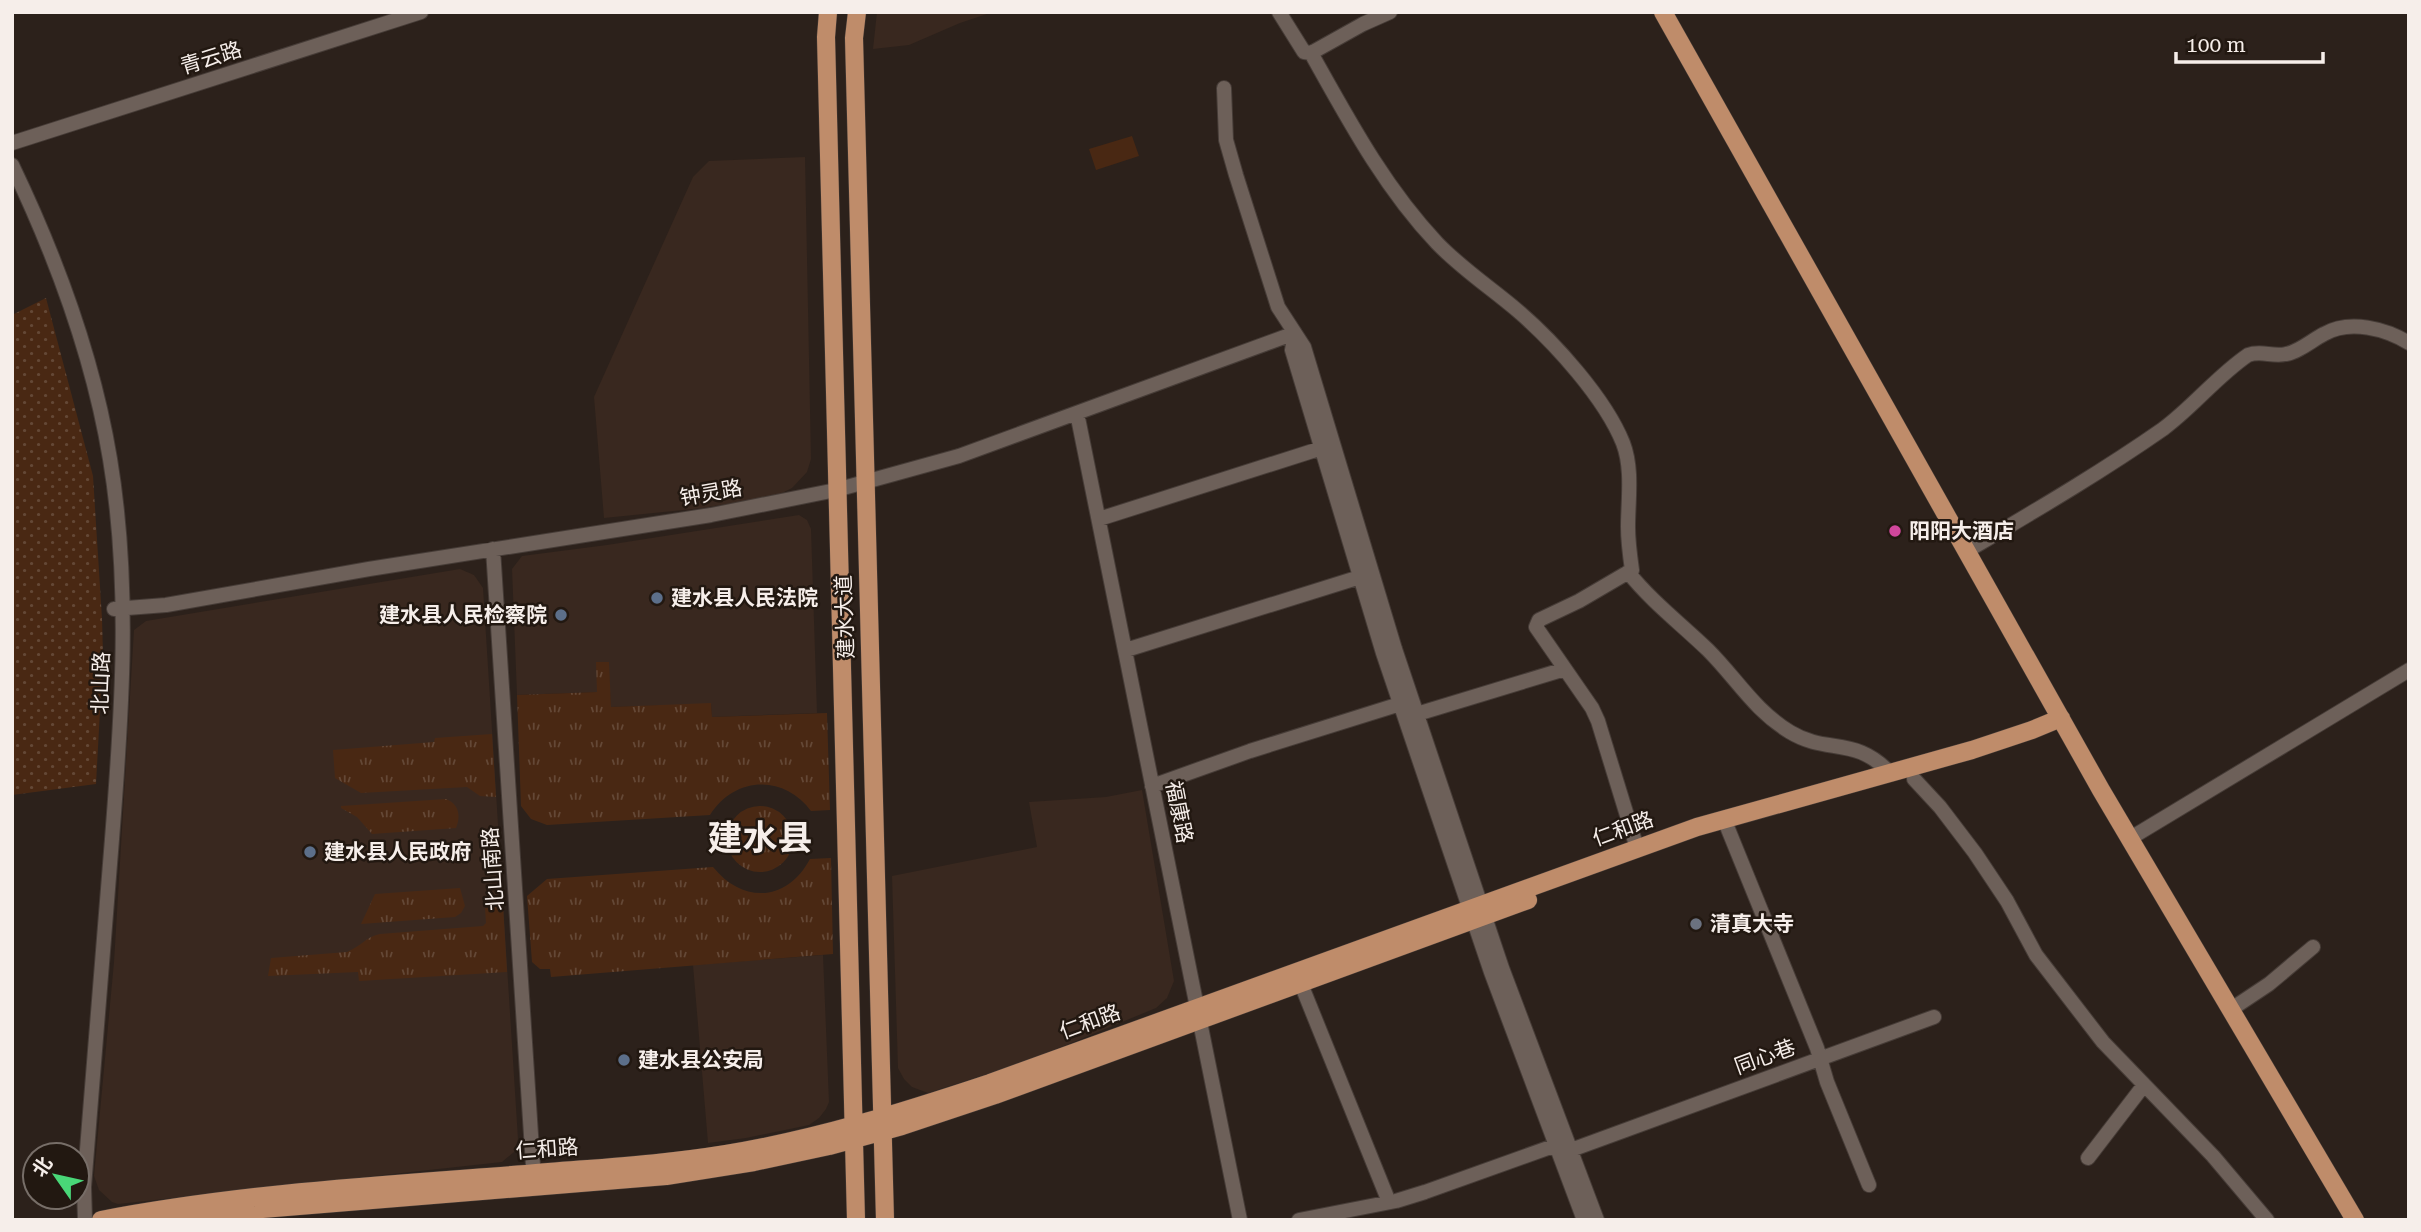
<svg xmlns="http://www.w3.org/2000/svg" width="2421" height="1232" font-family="'Roboto Serif','Noto Sans SC',serif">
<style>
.built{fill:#39281f}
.grass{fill:url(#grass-tufts)}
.park{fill:url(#park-dots)}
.pitch{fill:#492813}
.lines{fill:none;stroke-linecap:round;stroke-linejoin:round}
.minor-casing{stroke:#463c37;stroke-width:16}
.major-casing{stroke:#463c37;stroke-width:19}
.minor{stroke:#6d6059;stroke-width:14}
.major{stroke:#bf8c6a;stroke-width:18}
.hotel-dot{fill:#d1479c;stroke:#221811;stroke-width:2.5}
.service-dot{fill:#5c6f8a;stroke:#221811;stroke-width:2.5}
.worship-dot{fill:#6b7280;stroke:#221811;stroke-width:2.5}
.labels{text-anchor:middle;stroke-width:5;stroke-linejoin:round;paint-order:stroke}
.street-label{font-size:21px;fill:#f6eeea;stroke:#221811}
.poi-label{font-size:21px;font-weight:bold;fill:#f6eeea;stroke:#221811;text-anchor:start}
.town-label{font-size:35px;font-weight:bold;fill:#f6eeea;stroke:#221811}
</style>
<defs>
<pattern id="grass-tufts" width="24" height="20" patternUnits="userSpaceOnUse" patternTransform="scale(1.75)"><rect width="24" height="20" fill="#492813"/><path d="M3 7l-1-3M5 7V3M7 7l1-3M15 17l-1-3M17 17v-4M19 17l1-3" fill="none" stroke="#644836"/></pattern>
<pattern id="park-dots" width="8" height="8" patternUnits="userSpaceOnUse" patternTransform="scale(1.75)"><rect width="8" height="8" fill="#492813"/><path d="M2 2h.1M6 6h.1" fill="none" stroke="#644836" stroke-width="1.8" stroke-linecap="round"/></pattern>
</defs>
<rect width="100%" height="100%" fill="#2c211b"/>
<!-- built -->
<path class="built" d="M877,12h116l-33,11 -51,22 -36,4z
M805,157l6,302 -4,13 -15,16 -14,7 -75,13 -99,10 -10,-121 99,-220 16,-16z
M799,515l8,5 4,9 6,184 -105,4 -1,-13 -100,3 -3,-45 -11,30 -80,3 -5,-126 10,-13 85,-11z
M460,569l14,6 9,13 35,551 -4,13 -12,10 -384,42 -6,-2 -13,-12 -5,-14 20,-214 20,-332 12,-9z
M1142,790l32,191 -7,17 -11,10 -126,52 -102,33 -16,-6 -8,-8 -6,-11 -6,-192 145,-29 -8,-45 77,-5z
M823,955l6,147 -3,7 -7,9 -10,7 -63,13 -38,5 -15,-178z"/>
<!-- grass -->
<path class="grass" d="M596,662h13l2,45 100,-4 1,14 115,-4 3,97 -19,1c-27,-37 -77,-35 -101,4l-163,10 -16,-6 -10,-13 -4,-111 80,-3z
M492,734l4,63 -16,-1 -13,-9 -106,6 -26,-15 -2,-28 101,-8 1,-4z
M446,799c13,5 15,17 10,29l-84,6 -15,-17 -16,-9v-2z
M727 839a33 33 0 1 1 66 0a33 33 0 1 1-66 0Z
M831,858l2,96 -282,23 -1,-8h-10l-8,-7 -5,-66 20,-17 166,-12c30,37 74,35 97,-8z
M460,888l5,18 -4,7 -6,4 -94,7 14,-30z
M503,906l4,66 -148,9 -1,-9 -90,4 3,-18 76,-6c13,-5 20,-16 33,-18l103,-8 3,-3 -1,-15z"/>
<!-- park -->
<path class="park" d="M46,298l47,178 9,143 1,36 -7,129 -84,11v-480z"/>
<!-- pitch -->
<path class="pitch" d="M1132,136l7,20 -43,14 -7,-21z"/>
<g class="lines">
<!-- minor casing -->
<g class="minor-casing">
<path id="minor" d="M1279,12l25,40 7,1c37,66 73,134 126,190 25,26 54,45 81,68 36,31 87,87 105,132 10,26 5,57 5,84 0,14 2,29 4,43l-53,31 -40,19 -3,7 56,81 6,13 39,127
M1311,53l52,-29 27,-12
M1224,88l2,52 10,35 42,132 26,40 91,302 107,319 95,252
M12,143l409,-131
M12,165c45,94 81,191 98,294 21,126 12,254 2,380 -9,116 -18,232 -28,348l1,33
M1295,333l-3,17 91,303 108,319 93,248
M1077,413l163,807
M1099,519l223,-71
M493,549l41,632
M1967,551c66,-39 133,-78 196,-122 30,-22 54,-53 85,-74 13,-5 24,2 38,-1 13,-2 26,-14 38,-20 26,-15 62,-5 85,9
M1628,572c23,29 53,52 80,78 29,29 46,60 82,82 38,23 65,3 101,42
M114,609l52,-4 203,-36 342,-54 125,-25 123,-34 336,-123
M1126,650l234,-73
M1417,714l148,-45
M1914,779l26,28 35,46 32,48 29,54 67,87 110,114 54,64
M1152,786l98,-35 150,-47
M1728,829l89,219 10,34 42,103
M2129,839l280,-169
M1301,984l88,218
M2230,1010l39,-26 44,-37
M1571,1150l363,-133
M2088,1158l56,-73
M1299,1220l97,-19 29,-9 137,-49"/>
</g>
<!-- major casing -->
<g class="major-casing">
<path id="major" d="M828,12l-2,25 30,1183
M857,12l-3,26 31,1182
M1663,12l438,778 254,430
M101,1220c140,-27 283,-35 425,-46 67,-6 133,-9 200,-20 91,-15 177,-42 264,-71l707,-256 275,-77 60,-20 29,-12
M175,1220l76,-10 415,-34 88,-14 75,-16 73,-20 93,-31 533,-195"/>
</g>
<!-- minor -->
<use href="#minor" class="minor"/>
<!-- major -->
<use href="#major" class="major"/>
</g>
<!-- markers -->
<circle class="hotel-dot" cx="1895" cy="531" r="7"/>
<g class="service-dot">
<circle cx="657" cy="598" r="7"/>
<circle cx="561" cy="615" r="7"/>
<circle cx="310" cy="852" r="7"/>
<circle cx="624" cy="1060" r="7"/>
</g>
<circle class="worship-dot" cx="1696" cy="924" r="7"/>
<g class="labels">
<!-- street labels -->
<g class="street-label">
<text transform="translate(211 58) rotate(-17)" y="7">青云路</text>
<text transform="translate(711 493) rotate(-10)" y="7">钟灵路</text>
<text transform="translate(845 617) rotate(-92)" y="7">建水大道</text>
<text transform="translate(101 683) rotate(-88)" y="7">北山路</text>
<text transform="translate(1179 812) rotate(79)" y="7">福康路</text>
<text transform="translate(1623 829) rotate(-20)" y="7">仁和路</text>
<text transform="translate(493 869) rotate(-94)" y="7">北山南路</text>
<text transform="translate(1090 1022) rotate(-20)" y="7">仁和路</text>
<text transform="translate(1765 1057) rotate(-20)" y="7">同心巷</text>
<text transform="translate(547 1149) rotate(-4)" y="7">仁和路</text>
</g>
<!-- poi labels -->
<g class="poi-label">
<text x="1909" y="538">阳阳大酒店</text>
<text x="671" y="605">建水县人民法院</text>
<text x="547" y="622" text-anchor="end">建水县人民检察院</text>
<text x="324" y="859">建水县人民政府</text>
<text x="1710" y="931">清真大寺</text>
<text x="638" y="1067">建水县公安局</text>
</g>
<!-- town labels -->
<g class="town-label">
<text x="760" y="850">建水县</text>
</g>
</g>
<!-- border -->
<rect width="2421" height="1232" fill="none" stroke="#f6eeea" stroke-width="28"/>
<!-- north arrow -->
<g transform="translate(56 1176) rotate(304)"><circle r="33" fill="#221811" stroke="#776e68" stroke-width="2"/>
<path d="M0-5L12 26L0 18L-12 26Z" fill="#49d778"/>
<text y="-10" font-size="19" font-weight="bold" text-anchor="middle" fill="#f6eeea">北</text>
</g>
<!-- scale -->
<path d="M2176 52v10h147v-10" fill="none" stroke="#f6eeea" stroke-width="3.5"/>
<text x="2186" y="52" font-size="21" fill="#f6eeea" stroke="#221811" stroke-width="5" paint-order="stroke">100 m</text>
</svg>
